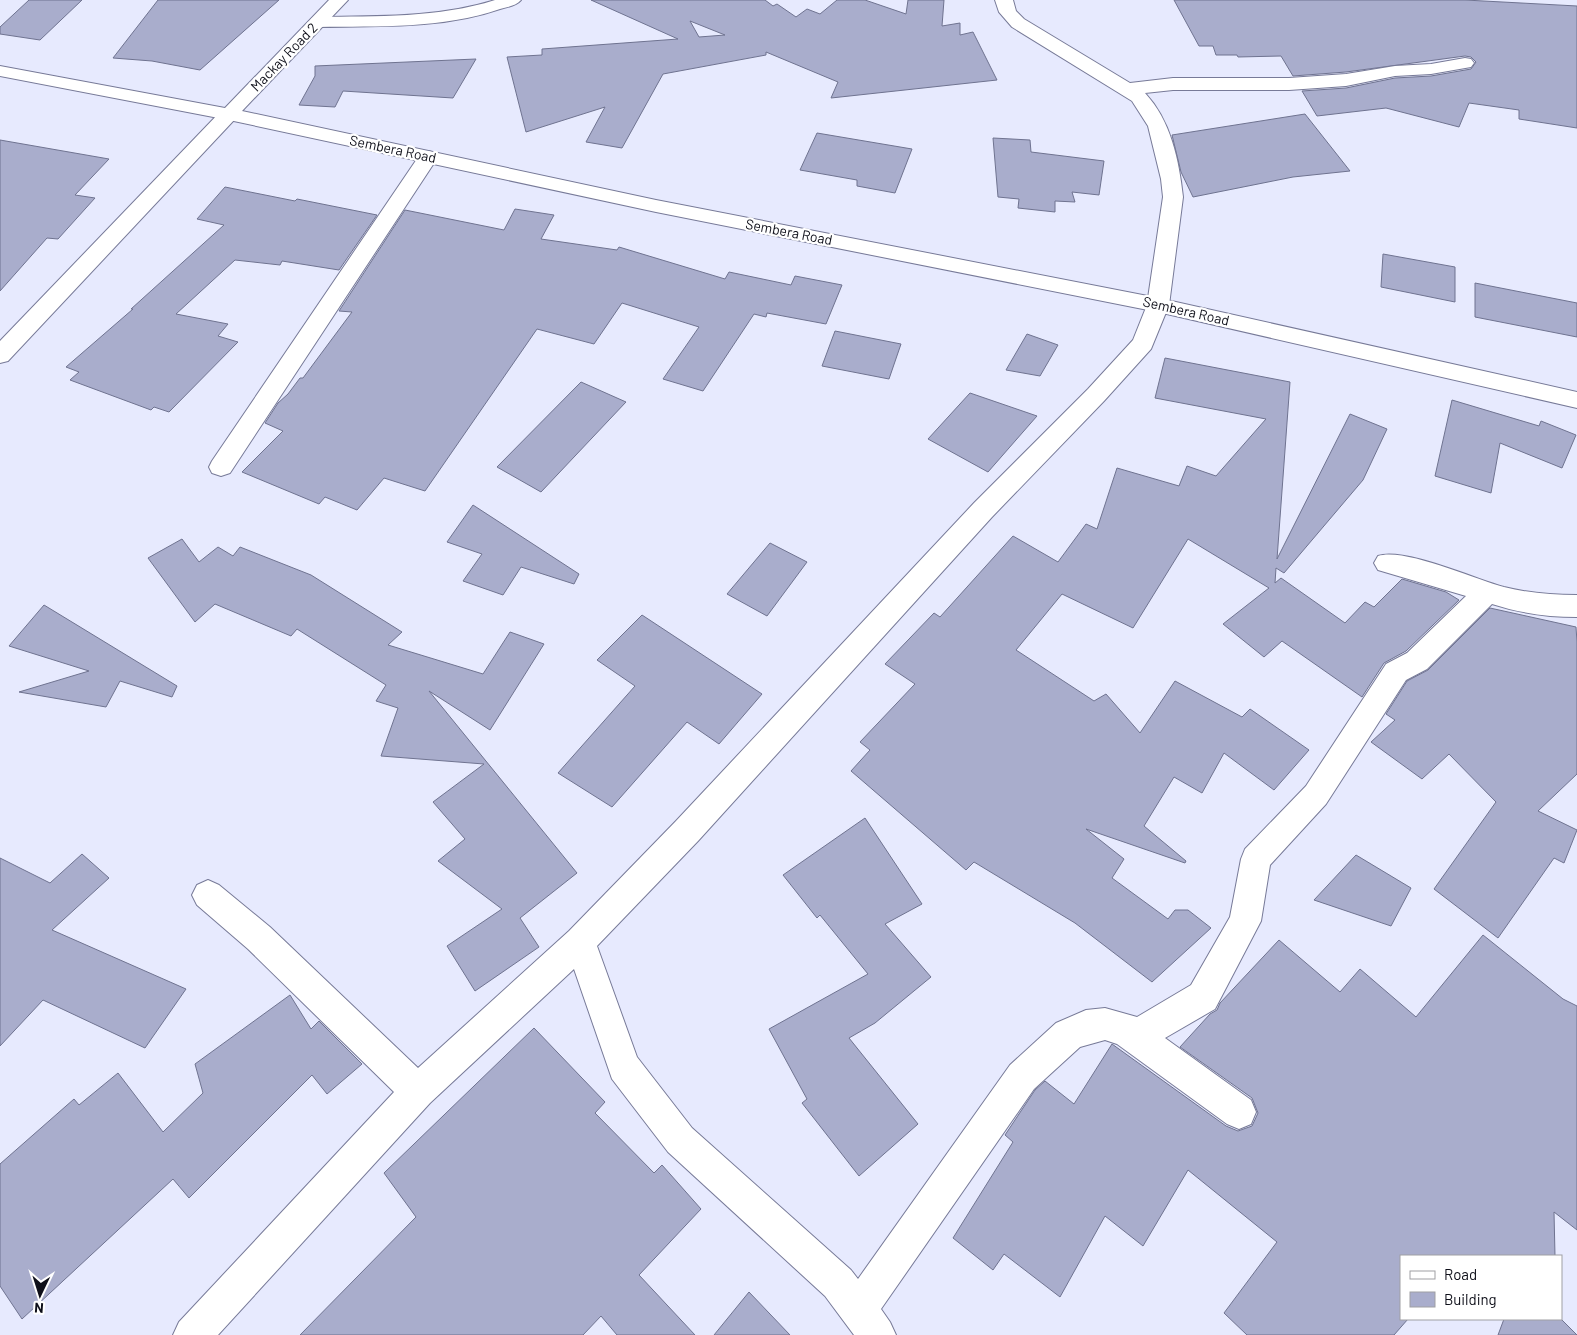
<svg xmlns="http://www.w3.org/2000/svg" width="1577" height="1335" font-family="Barlow,sans-serif">
<style>
.building{fill:#a9adcc;stroke:#6f7390;fill-rule:evenodd}
.lines{fill:none;stroke-linecap:round;stroke-linejoin:round}
.street-casing{stroke:#777a98;stroke-width:2}
.secondary-casing{stroke:#777a98;stroke-width:2}
.street{fill:#fff;fill-rule:evenodd}
.secondary{fill:#fff;fill-rule:evenodd}
.labels{text-anchor:middle;stroke-width:4.5;stroke-linejoin:round;paint-order:stroke}
.far-street-label{font-size:14px;fill:#0e0f19;stroke:#fff}
</style>
<rect width="100%" height="100%" fill="#e7eafe"/>
<!-- building -->
<path class="building" d="M29,0h53l-42,40 -40,-6v-7z
M158,0h121l-79,70 -48,-9 -39,-3z
M591,0h174l8,6 4,-2 19,13 11,-8 13,5 17,-14h28l41,14 2,-14h36l-2,26 18,-3v12l13,-3 24,48 -166,18 7,-16 -72,-30v3l-103,19 -41,74 -36,-6 19,-35 -79,25 -19,-75 35,-2v-6l136,-10zM690,21l35,14 -26,2z
M1174,0h291l112,6v122l-58,-9v-9l-50,-7 -10,24 -73,-19 -69,8 -15,-25 44,-3 49,-10 36,-2 40,-7 5,-7 -5,-5 -6,-1 -119,16 -53,4 -12,-20 -43,1 -1,-2h-21l-3,-9h-14z
M476,59l-23,39 -110,-7 -8,16 -36,-2 16,-29v-10z
M1305,114l45,57 -57,6 -100,20 -12,-25 -9,-37z
M817,133l95,16 -17,44 -38,-7v-6l-57,-10z
M993,138l37,2 1,12 73,9 -5,34 -27,-3 3,10 -20,-1v11l-37,-4 1,-9 -21,-2z
M0,140l109,19 -34,36 20,3 -37,41 -11,-1 -47,53z
M225,187l70,14 2,-2 80,16 -38,55 -57,-9 -2,4 -45,-5 -59,54 52,10 -10,12 20,6 -69,70 -15,-5 -3,3 -81,-30 9,-8 -13,-5 67,-58h-2l93,-84 -27,-6z
M515,209l39,6 -13,24 76,11 2,-3 106,32 4,-7 62,13 4,-9 47,9 -16,39 -59,-11 -1,4 -12,-3 -51,77 -40,-12 36,-52 -77,-24 -28,41 -57,-15 -112,162 -41,-13 -27,32 -32,-13 -6,7 -77,-32 41,-41 -18,-8 13,-20 10,-9 12,-16h3l49,-66 -13,-1 66,-101 99,20z
M1383,254l72,13v35l-74,-15z
M1475,283l102,20v34l-102,-20z
M835,331l66,13 -12,35 -67,-13z
M1027,334l31,11 -18,31 -34,-6z
M1165,358l125,24 -13,177 73,-145 37,15 -24,51 -79,93 -8,-5 -1,15 6,-5 64,45 20,-21 9,5 28,-28 44,13 13,8 -53,51 -22,12 -22,34 -80,-56 -18,16 -41,-33 46,-36 -81,-49 -55,89 -71,-34 -46,56 78,51 12,-7 34,39 35,-52 67,36 8,-8 59,41 -35,40 -50,-37 -22,40 -28,-16 -30,49 42,35 -1,2 -99,-34 38,30 -12,19 56,41 7,-9h13l23,18 -59,54 -77,-59 -101,-61 -8,8 -115,-99 19,-21 -10,-8 55,-58 -30,-20 49,-51 6,4 73,-81 45,26 28,-38 11,5 20,-61 62,18 8,-20 29,10 50,-57 -111,-21z
M581,382l45,20 -85,90 -44,-25z
M970,393l67,23 -49,56 -60,-33z
M1452,400l87,26 2,-5 35,14 -14,33 -62,-25 -9,50 -56,-17z
M473,505l106,69 -5,10 -53,-17 -18,28 -40,-14 19,-27 -35,-12z
M182,539l17,23 19,-15 15,9 7,-9 71,28 91,57 -14,13 95,29 27,-42 34,12 -54,86 -61,-39 148,182 -57,45 19,29 -64,44 -28,-45 55,-37 -64,-48 27,-22 -32,-37 51,-38 -103,-8 17,-48 -22,-7 10,-16 -89,-56 -6,7 -76,-32 -20,18 -47,-64z
M770,543l37,19 -40,54 -40,-22z
M44,605l133,81 -5,11 -52,-16 -14,26 -87,-15 70,-21 -80,-25z
M1490,608l86,19 1,15v132l-39,37 39,19 -13,33 -10,-5 -56,80 -64,-49 62,-87 -47,-48 -27,25 -51,-37 24,-22 -9,-6 21,-33 21,-11z
M642,615l120,79 -43,50 -32,-22 -75,85 -54,-34 77,-87 -38,-26z
M865,818l57,86 -37,20 46,53 -56,46 -26,15 69,86 -59,52 -57,-73 5,-4 -38,-70 99,-55 -48,-59 -3,3 -34,-43z
M82,854l27,24 -57,52 134,59 -41,59 -102,-48 -43,46v-188l50,25z
M1356,855l55,33 -20,38 -77,-26z
M1483,935l80,64 14,7v224l-23,-18 1,44h-154v63h7l-14,16h-147l-23,-22 53,-71 -89,-72 -45,76 -38,-30 -45,81 -56,-43 -11,16 -40,-32 60,-96 -8,-7 30,-45 10,-9 29,23 38,-60 114,82 12,5 14,-5 6,-13 -6,-15 -72,-51 30,-33 7,-4 3,-7 59,-63 61,52 20,-23 56,48z
M290,995l21,34 8,-8 43,43 -35,30 -15,-19 -123,123 -16,-19 -151,140 -22,-33v-122l74,-65 5,6 39,-32 45,59 40,-39 -8,-29z
M534,1028l71,74 -10,11 59,60 8,-8 39,44 -62,66 56,60h-78l-16,-19 -18,19h-283l116,-118 -32,-44z
M749,1292l41,43h-76z
M1504,1319h57l16,16h-79z"/>
<g class="lines">
<!-- street casing -->
<g class="street-casing">
<path id="street" d="M495,0h26c-5,6 -14,7 -21,9 -57,20 -122,17 -182,18l-6,-1 -3,-4 3,-4 6,-1c58,-1 121,1 177,-17z
M995,0h18l3,11 8,8 106,64 43,-5h116l57,-4 49,-8 36,-2 34,-6 6,1 3,4 -3,4 -40,7 -36,2 -49,10 -57,4h-116l-28,3c26,28 34,67 38,104l-14,108 -18,44 -47,52 -112,116 -294,324 -101,105 40,111 55,71 159,142 7,9 152,-214 46,-42 30,-13 19,-2 32,9 54,-32 39,-68 11,-58 4,-10 61,-63 80,-122 21,-11 59,-57 -88,-26 -4,-7 4,-7c25,-9 97,23 126,31 24,6 48,8 73,8v22c-30,0 -57,-4 -85,-13l-65,65 -21,11 -80,124 -56,61 -9,56 -46,88 -50,29 86,62 5,12 -5,12 -12,5 -12,-5 -110,-80 -12,-4 -25,7 -46,42 -153,220 9,13 6,13h-42l-29,-39 -157,-144 -56,-73 -38,-110 -144,134 -212,232h-45l6,-13 215,-230 -146,-143 -51,-44 -5,-10 5,-10 11,-5 11,5 51,42 148,141 151,-137 107,-110 298,-318 114,-114 45,-49 14,-35 16,-108 -2,-18 -13,-53 -16,-25 -120,-74 -13,-15z
M229,108l7,2 2,4 -2,4 -228,243 -8,2v-22l222,-231z
M428,151l7,2 3,4 -208,316 -9,3 -9,-3 -3,-6 3,-6 209,-308z"/>
</g>
<!-- secondary casing -->
<g class="secondary-casing">
<path id="secondary" d="M329,0h19l-106,111 414,89 502,98 419,94v16l-419,-96 -502,-100 -427,-92 -229,-44v-10l225,42z"/>
</g>
<!-- street -->
<use href="#street" class="street"/>
<!-- secondary -->
<use href="#secondary" class="secondary"/>
</g>
<g class="labels">
<!-- far-street labels -->
<g class="far-street-label">
<text transform="translate(284 57) rotate(-46)" y="5">Mackay Road 2</text>
<text transform="translate(393 149) rotate(12)" y="5">Sembera Road</text>
<text transform="translate(789 232) rotate(11)" y="5">Sembera Road</text>
<text transform="translate(1186 311) rotate(13)" y="5">Sembera Road</text>
</g>
</g>
<!-- legend -->
<rect x="1400" y="1255" width="162" height="65" fill="#ffffff" stroke="#9f9fa3"/>
<rect x="1410" y="1271" width="25" height="8" fill="#ffffff" stroke="#9f9fa3"/>
<text x="1444" y="1280" font-size="15" fill="#0e0f19">Road</text>
<rect x="1410" y="1292" width="25" height="15" fill="#a9adcc" stroke="#9f9fa3"/>
<text x="1444" y="1305" font-size="15" fill="#0e0f19">Building</text>
<!-- north arrow -->
<g transform="translate(40 1295) rotate(184)" stroke="#ffffff" stroke-width="4" paint-order="stroke">
<path d="M0-4L9 19L0 12L-9 19Z" fill="#0e0f19"/>
<text y="-8" font-size="14" font-weight="bold" text-anchor="middle" fill="#0e0f19">N</text>
</g>
</svg>
